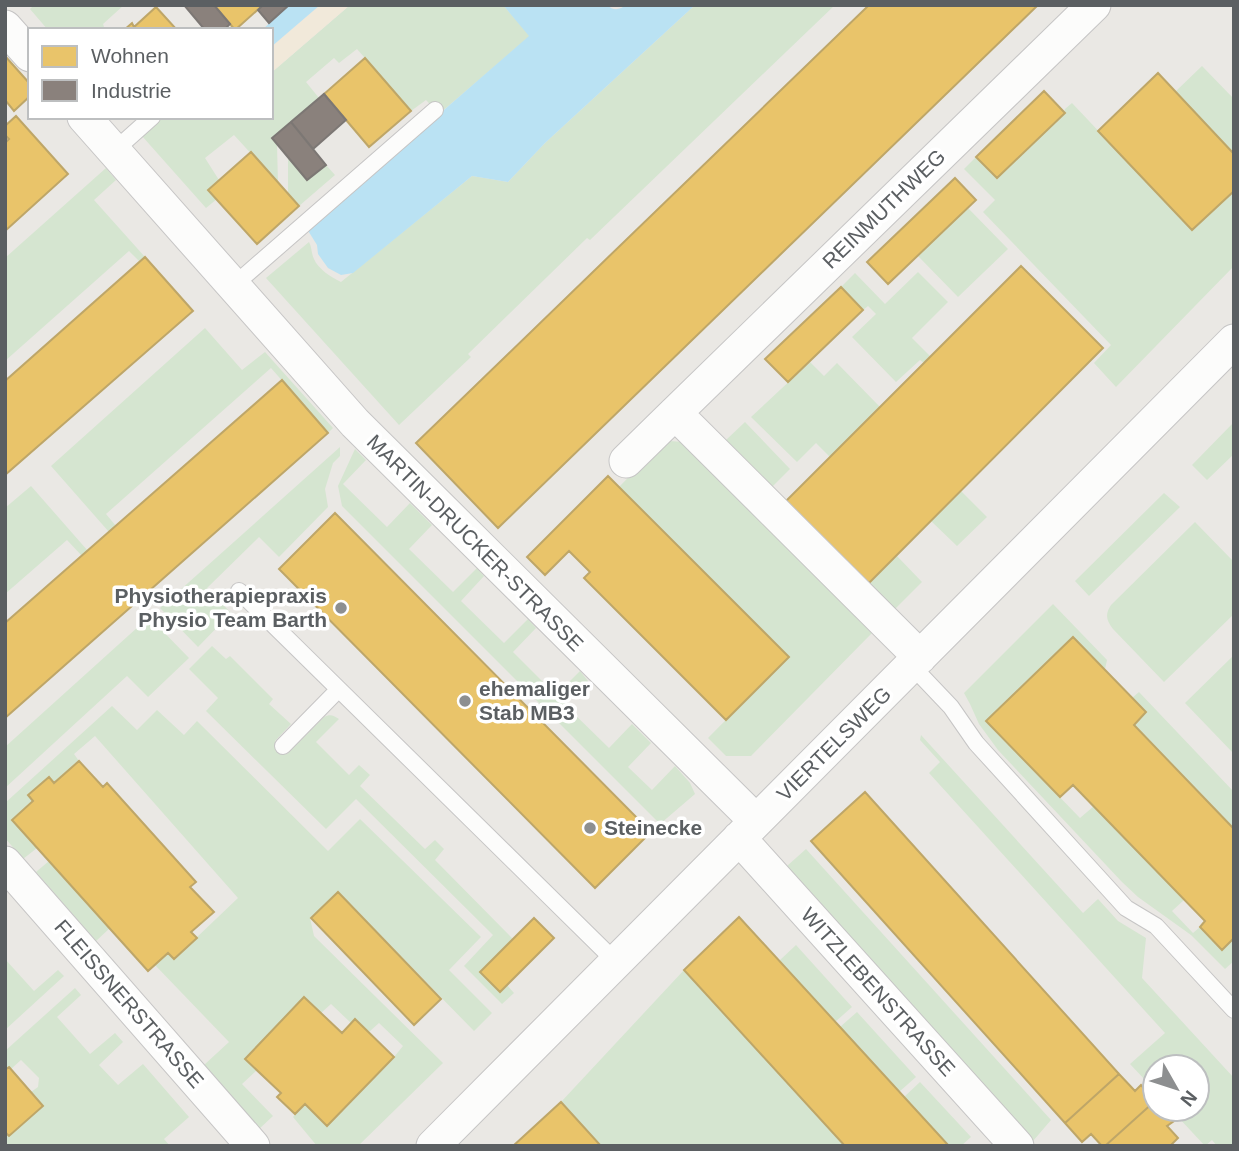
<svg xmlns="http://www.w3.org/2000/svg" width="1239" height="1151" font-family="Arial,sans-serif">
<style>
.green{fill:#d5e5d0}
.sand{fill:#f1e9da}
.water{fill:#bae2f3}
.homes{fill:#e9c46a;stroke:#bea668;stroke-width:2}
.industry{fill:#8a817c;stroke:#7c7774;stroke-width:2}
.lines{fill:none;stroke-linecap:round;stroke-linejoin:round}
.lane-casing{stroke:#c6c5c5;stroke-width:18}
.street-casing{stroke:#c6c5c5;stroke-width:35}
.lane{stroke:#fcfcfb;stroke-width:16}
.street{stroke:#fcfcfb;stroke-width:33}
.poi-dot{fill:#8d8f90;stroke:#fff;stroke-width:2.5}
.labels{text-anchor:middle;stroke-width:7;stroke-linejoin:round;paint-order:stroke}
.street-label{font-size:21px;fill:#5b5f62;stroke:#fff}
.poi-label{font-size:21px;font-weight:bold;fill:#5b5f62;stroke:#fff;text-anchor:start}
</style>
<rect width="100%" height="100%" fill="#eae8e4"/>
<!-- green -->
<path class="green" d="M34,5h90l-21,19 2,6h-57l-18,-21z
M350,5h153l27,31 -91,78 -13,-14 -15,11 -54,-62 -18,14 -5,-5 -28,24 13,16 -47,40 5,7 1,38 -44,-48 -29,23 14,22 -10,10 8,9 -11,9 -64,-72 21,-19h108v-44z
M695,5h140l-245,235 -3,-2 -119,116 3,3 -72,68 -133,-147 43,-36c3,5 2,11 5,17 4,10 17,18 27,23l131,-106 36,6 37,-39z
M1202,66l32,33v55l-59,-62z
M1072,103l120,127 42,-39v75l-118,121 -22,-24 17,-18 -128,-133 12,-12 -31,-31 12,-12 22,21 66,-65 1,-4z
M288,158l19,22 19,-15 9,10 -36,31 -11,-13z
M106,168l10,12 -22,20 51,57 -5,5 -11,-11 -124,110v-103z
M968,208l40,41 -50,48 -40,-41z
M918,272l30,30 -36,36 18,18 -6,7 -4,-3 -24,22 -44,-45 24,-23 -8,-8 -5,4 -22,-23 14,-14 30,31z
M205,328l37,42 23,-18 68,76 -5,5 -57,-65 -165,146 10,12 -7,6 -58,-66z
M810,362l14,14 13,-13 43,44 -50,50 -14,-14 -19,19 -46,-45z
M745,422l45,47 -20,20 -41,-42 -3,-7z
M1234,422v32l-27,26 -15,-15z
M669,441l15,1 185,180 3,11 -121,123h-25l-18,-18 80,-81 -169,-170 39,-40z
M340,447v9l-7,7 -8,26 3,18 -49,50 -20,-20 -52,51 24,25 -33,34 -38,-39z
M355,449l11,11 -23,24 44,43 23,-24 22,22 -23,24 44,43 24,-24 7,8 -23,25 43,42 24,-24 8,9 -23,24 43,43 24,-24 8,10 -23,24 44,43 23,-24 19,19 -23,24 24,23 23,-24 15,17 5,11 -35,30 -318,-318 -4,-20z
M31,486l57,65 -6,5 -15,-16 -62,54v-86z
M961,491l26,26 -30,29 -26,-25z
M1164,493l16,14 -91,89 -14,-15z
M1195,522l39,40v52l-70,68 -51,-53c-7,-9 -8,-15 -2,-24z
M896,555l26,27 -29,29 -26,-25z
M1053,604l54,56 -2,9 -32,-32 -87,84 94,97 14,-12 90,94 -12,11 21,22 7,-6 22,23 12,-12v23l-9,8 -34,-34 -53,-38 -16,-15 -124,-132 -19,-26 -9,-20 -6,-11z
M149,617l40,41 -41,39 -21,-21 -122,112v-41z
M212,646l14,13 4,-3 43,43 -4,5 22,20 -16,17 12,13 37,-37c6,-3 9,-2 15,2l-23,23 33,33 10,-10 11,10 -10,11 65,63 10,-9 9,9 -9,11 78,79 -32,33 19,19 7,-6 7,8 -12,11 -38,-38 29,-31 -137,-136 -30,30 -120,-118 12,-13 -29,-29z
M1234,655v99l-49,-51z
M1139,692l95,100v36l-100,-103 12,-13 -14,-14z
M112,706l25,24 20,-20 27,25 13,-14 131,130 32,-32 121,118 -32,33 43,43 -18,18 -136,-139 -28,26 4,18 129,127 -85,83h-41l-24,-29 12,-13 22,22 67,-69 9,-11 -24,-23 -10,9 -13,-13 -5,4 -20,-19 -10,9 -17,-16 -58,61 11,12 -15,14 31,32 -15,14 -54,-65 25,-23 -74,-77 13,-12 6,6 64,-61 -143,-162 -21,18 5,7 -25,22 -5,-6 -21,18 5,6 -21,19 25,28 -14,11 -18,-21v-35z
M921,735l162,178 15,-14 20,22 28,17 -4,40 92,100v68h-17l-5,-6 -7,6 -27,-29 6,-7v-1h13v-42h-42v11l-3,-3 -6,6 -16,-17 35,-31 -236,-260 11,-11 -20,-22z
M806,849l245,271 -18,21 -244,-269 -2,-6z
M49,861l61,67 -14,13 -60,-69z
M796,945l56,62 -17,15 -56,-61z
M5,959l29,32 24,-21 6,6 -59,54z
M684,970l161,176h-244l-40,-44z
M75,988l6,7 -24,22 33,37 25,-21 8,9 -24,23 19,20 25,-21 46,53 -25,22 6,7h-165v-14l4,4 34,-31 -12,-13 7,-5 1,-9 -18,-18 -10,9 -2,-2 -4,3v-19z
M857,1012l59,65 -17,15 -59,-65z
M920,1082l51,55 -10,9h-12l-45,-49z"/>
<!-- sand -->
<path class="sand" d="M320,5h30l-79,68v-26z"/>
<!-- water -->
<path class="water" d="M289,5h31l-49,42v-17h-9z
M503,5h104c6,6 13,5 19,0h69l-150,138 -37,39 -36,-6 -119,97 -12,2 -13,-7 -10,-14 -1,-9 -10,-16 222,-193z"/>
<!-- homes -->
<path class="homes" d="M214,5h49l-28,25z
M869,5h169l-540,523 -82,-85z
M156,7l21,23h-53l8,-7 2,4z
M5,56l25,28v12l-16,15 -9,-11z
M365,58l46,53 -42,36 -45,-53z
M1158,73l76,81v37l-42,39 -94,-99z
M1044,91l21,22 -68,65 -21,-21z
M16,116l52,58 -63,57v-88l4,-4 -4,-4v-9z
M251,152l48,54 -42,38 -49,-54z
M955,178l21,22 -88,84 -21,-22z
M145,257l48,54 -188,164v-94z
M1021,266l82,82 -237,238 -82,-83z
M841,287l22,23 -75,72 -23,-23z
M282,380l46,53 -323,285v-95z
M608,476l181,181 -63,63 -142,-142 6,-6 -21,-21 -24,24 -18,-18z
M335,513l316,319 -56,56 -316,-319z
M1073,637l73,75 -12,13 100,104v109l-12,12 -22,-23 5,-6 -132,-136 -13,12 -74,-76z
M79,761l24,26 4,-4 89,99 -6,5 24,25 -23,20 6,6 -23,21 -6,-6 -20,18 -136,-151 21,-19 -5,-6 21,-18 5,6z
M865,792l254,282 -54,49 -254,-282z
M338,892l103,107 -27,26 -103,-107z
M739,917l101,110 109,119h-104l-161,-176z
M534,918l20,20 -54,54 -20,-20z
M304,997l38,36 13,-14 39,38 -67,69 -22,-22 -10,10 -18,-17 4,-4 -36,-34z
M9,1067l34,39 -34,30 -4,-4v-62z
M1119,1074l16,17 6,-6 14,16 -50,45h-3l-11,-12 -9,8 -17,-19z
M1155,1101v8h8l11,12 -7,5 11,12 -8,8h-65z
M561,1102l40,44h-88z"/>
<!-- industry -->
<path class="industry" d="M184,5h30l16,19 -6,6h-19z
M263,5h26l-20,18 -11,-13z
M324,94l22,26 -33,29 -22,-27z
M291,122l35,43 -19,15 -35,-42z"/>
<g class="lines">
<!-- lane casing -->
<g class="lane-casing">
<path id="lane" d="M114,151l38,-34
M233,286l202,-176
M239,591l377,371
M912,666l39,41 25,36 150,165 30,18 78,84
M283,746l55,-56"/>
</g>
<!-- street casing -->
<g class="street-casing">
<path id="street" d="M5,27l25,28
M84,117l271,306 401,398
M626,461l49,-48
M920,657l-245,-244 419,-408
M739,838l278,308
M5,863l248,283
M433,1146l801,-805"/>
</g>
<!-- lane -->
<use href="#lane" class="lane"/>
<!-- street -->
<use href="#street" class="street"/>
</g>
<!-- markers -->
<g class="poi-dot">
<circle cx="341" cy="608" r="7"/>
<circle cx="465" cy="701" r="7"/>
<circle cx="590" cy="828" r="7"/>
</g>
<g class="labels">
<!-- street labels -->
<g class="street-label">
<text transform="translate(884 209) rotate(-44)" y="7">REINMUTHWEG</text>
<text transform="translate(475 543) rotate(45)" y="7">MARTIN-DRUCKER-STRASSE</text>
<text transform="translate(834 744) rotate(-45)" y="7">VIERTELSWEG</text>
<text transform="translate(878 992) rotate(48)" y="7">WITZLEBENSTRASSE</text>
<text transform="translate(129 1004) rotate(49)" y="7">FLEISSNERSTRASSE</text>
</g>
<!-- poi labels -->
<g class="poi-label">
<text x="327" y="603" text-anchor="end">Physiotherapiepraxis<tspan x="327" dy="24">Physio Team Barth</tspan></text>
<text x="479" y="696">ehemaliger<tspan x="479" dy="24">Stab MB3</tspan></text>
<text x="604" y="835">Steinecke</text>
</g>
</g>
<!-- border -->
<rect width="1239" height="1151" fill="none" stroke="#5b5f62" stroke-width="14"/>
<!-- legend -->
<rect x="28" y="28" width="245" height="91" fill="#ffffff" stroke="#bdbfc0" stroke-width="2"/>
<rect x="42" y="46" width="35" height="21" fill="#e9c46a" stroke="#bdbfc0" stroke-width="2"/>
<text x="91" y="63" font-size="21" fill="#5b5f62">Wohnen</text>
<rect x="42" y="80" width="35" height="21" fill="#8a817c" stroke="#bdbfc0" stroke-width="2"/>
<text x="91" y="98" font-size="21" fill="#5b5f62">Industrie</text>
<!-- north arrow -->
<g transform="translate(1176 1088) rotate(129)"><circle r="33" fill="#ffffff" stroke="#bdbfc0" stroke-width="2"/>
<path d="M0-5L12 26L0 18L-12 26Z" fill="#8d8f90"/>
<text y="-10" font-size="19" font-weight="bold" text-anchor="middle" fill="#5b5f62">N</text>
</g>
</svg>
